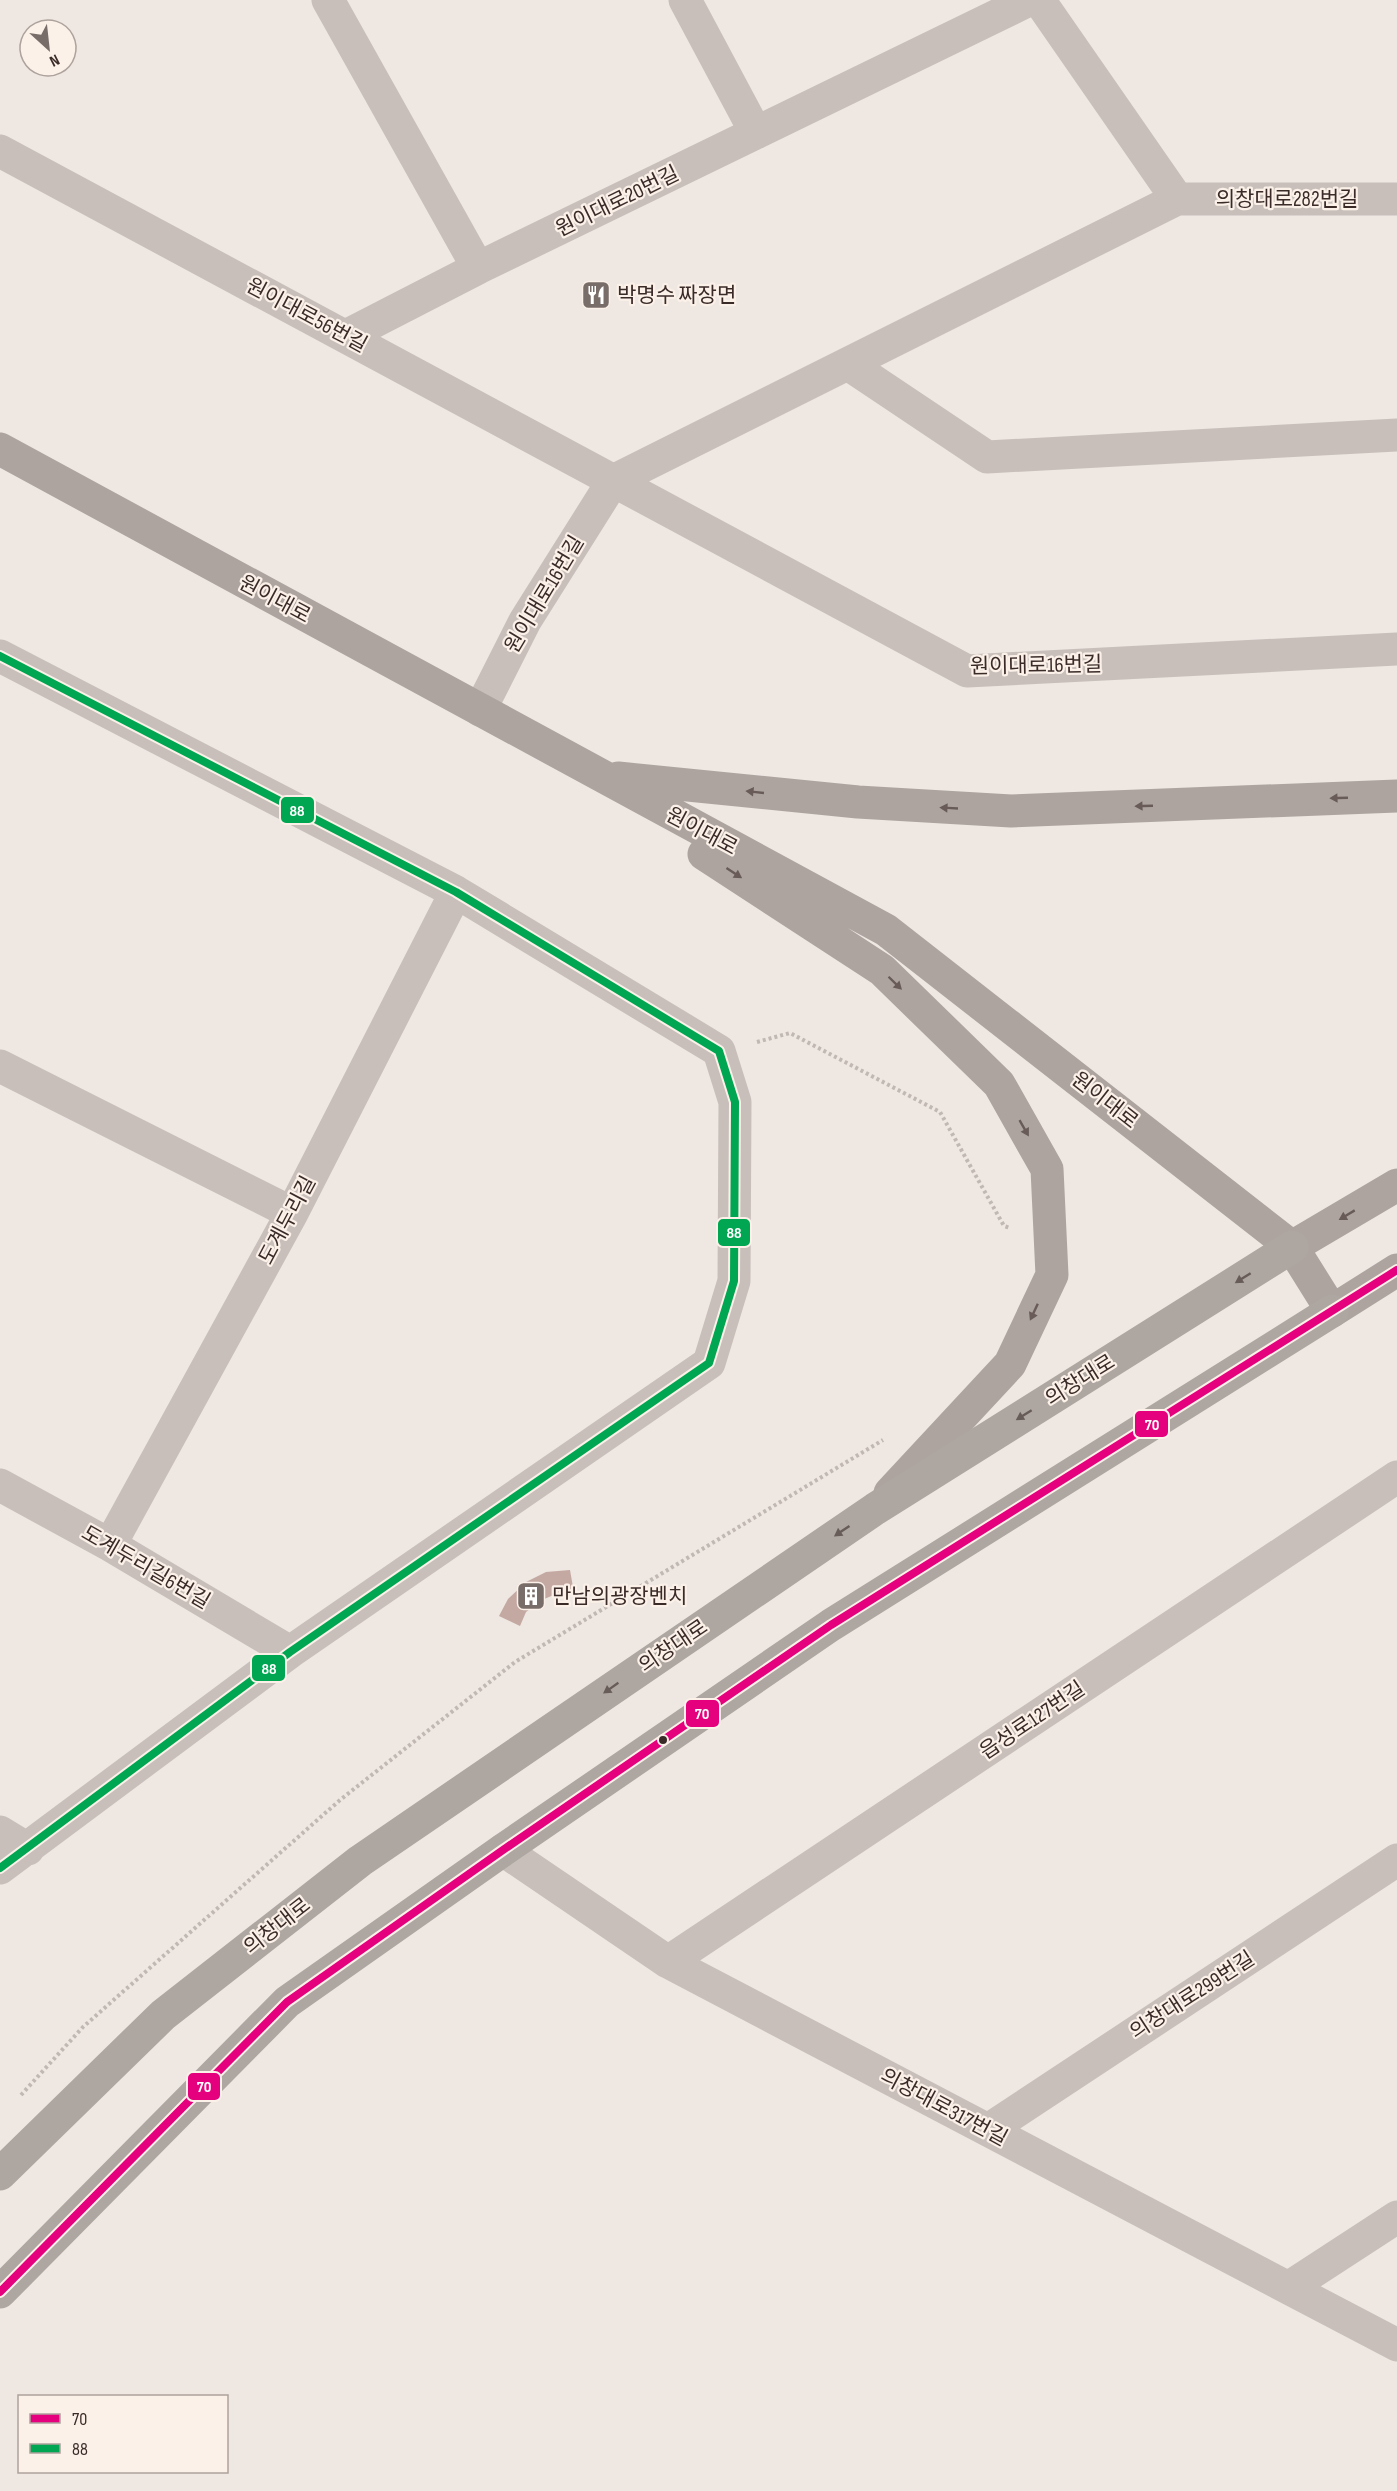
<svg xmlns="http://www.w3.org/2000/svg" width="1397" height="2491" font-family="'Sofia Sans Condensed','Noto Sans KR',sans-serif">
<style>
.building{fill:#c4a8a2}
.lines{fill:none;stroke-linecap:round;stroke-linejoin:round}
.path{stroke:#c1b8b3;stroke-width:4;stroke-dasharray:3 3;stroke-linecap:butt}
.street{stroke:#c8bfbb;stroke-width:33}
.primary{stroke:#ada4a0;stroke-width:33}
.highway{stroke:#ada6a1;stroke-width:33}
.bus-1-casing{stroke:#fbf1e9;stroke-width:12}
.bus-2-casing{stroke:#fbf1e9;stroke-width:12}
.bus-1{stroke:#e5007d;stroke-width:8}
.bus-2{stroke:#00a651;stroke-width:8}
.oneway{fill:#685b58}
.oneway2{fill:#685c58}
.bus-dot{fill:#3a2b28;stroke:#fbf1e9;stroke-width:2}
.labels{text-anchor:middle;stroke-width:4.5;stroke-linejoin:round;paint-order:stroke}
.street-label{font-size:21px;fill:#3a2b28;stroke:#fbf1e9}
.poi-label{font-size:21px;fill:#3a2b28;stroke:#fbf1e9;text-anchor:start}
.line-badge{stroke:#fbf1e9;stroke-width:2}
.badge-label{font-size:16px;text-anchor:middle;font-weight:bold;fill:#fff}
</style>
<rect width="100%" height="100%" fill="#eee7e2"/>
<!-- building -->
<path class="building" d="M570,1570l4,23 -18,1 -14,6 -16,12 -6,14 -21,-10 9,-17 18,-17 20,-10z"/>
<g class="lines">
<!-- path -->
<path class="path" d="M757,1042l33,-9 150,79 64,114 6,2
M21,2095l62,-68 257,-227 175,-138 368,-222"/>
<!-- street -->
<path class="street" d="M328,0l150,268
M685,0l71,133
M1039,0l138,199
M0,151l967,520 430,-22
M346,336l132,-68 551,-268
M848,364l139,93 410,-22
M0,656l456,236 263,159 16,51 -1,179 -25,82 -419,289 -290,216
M480,710l45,-89 88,-140 564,-282h220
M0,1066l292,147
M0,1485l110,60 180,107
M110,1545l182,-332 164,-321
M0,1832l28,17
M503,1850l165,112 729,383
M668,1962l729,-485
M988,2130l409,-270
M1288,2288l109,-71"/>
<!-- primary -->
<path class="primary" d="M0,449l886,481 406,317 40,64 65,-41
M618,778l240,24 153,9 386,-15
M704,854l178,116 117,114 48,85 5,106 -42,89 -120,129
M1292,1247l105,-62"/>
<!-- highway -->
<path class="highway" d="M0,2174l163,-159 197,-154 515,-352 417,-262
M0,2292l287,-290 216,-152 328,-225 501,-314"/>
<!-- bus-1 casing -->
<g class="bus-1-casing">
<path id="bus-1" d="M0,2292l287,-290 216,-152 328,-225 566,-355"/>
</g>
<!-- bus-2 casing -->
<g class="bus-2-casing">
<path id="bus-2" d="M0,656l456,236 263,159 16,51 -1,179 -25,82 -419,289 -290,216"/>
</g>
<!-- bus-1 -->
<use href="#bus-1" class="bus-1"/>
<!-- bus-2 -->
<use href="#bus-2" class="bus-2"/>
</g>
<!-- one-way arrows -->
<defs><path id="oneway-solid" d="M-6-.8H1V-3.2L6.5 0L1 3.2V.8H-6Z" transform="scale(1.5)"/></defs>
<g class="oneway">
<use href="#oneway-solid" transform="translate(755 792) rotate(-174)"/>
<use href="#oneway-solid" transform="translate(1339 798) rotate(178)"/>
<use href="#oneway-solid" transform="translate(1144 806) rotate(178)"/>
<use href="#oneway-solid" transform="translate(949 808) rotate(-177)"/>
<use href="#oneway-solid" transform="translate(734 873) rotate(33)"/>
<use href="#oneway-solid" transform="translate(895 983) rotate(44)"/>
<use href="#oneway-solid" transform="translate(1024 1128) rotate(60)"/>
<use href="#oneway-solid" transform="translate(1347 1215) rotate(149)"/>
<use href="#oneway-solid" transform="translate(1034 1312) rotate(115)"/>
</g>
<g class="oneway2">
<use href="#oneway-solid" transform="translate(1243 1278) rotate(148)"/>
<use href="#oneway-solid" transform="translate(1024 1415) rotate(148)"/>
<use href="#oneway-solid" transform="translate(842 1531) rotate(146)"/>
<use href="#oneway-solid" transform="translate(611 1688) rotate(145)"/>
</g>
<!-- icons -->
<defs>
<g id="restaurant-square" transform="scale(1.5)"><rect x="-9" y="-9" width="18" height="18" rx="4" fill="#796d69" stroke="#fbf1e9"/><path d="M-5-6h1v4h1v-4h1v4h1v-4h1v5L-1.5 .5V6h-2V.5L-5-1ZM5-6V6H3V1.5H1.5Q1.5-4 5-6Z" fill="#fff"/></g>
<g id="building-square" transform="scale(1.5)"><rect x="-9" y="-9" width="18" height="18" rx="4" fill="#796d69" stroke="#fbf1e9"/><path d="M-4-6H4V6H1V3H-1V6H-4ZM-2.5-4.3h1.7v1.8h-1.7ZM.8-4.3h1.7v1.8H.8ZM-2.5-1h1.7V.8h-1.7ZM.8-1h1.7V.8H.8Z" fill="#fff"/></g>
</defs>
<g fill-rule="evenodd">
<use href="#restaurant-square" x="596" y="295"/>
<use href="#building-square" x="531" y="1596"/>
</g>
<!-- markers -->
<circle class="bus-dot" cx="663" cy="1740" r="5"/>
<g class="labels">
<!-- street labels -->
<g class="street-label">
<text x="1287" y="206">의창대로282번길</text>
<text transform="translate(617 201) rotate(-26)" y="7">원이대로20번길</text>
<text transform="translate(307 315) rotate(28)" y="7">원이대로56번길</text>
<text transform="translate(544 594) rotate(-59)" y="7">원이대로16번길</text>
<text transform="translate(275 599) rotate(28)" y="7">원이대로</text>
<text transform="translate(1036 665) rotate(-1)" y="7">원이대로16번길</text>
<text transform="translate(702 831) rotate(28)" y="7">원이대로</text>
<text transform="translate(1105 1100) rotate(38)" y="7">원이대로</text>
<text transform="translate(287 1220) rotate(-62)" y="7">도계두리길</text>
<text transform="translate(1080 1380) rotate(-32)" y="7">의창대로</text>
<text transform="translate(146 1567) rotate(30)" y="7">도계두리길6번길</text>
<text transform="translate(673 1646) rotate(-34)" y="7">의창대로</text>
<text transform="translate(1032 1720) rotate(-34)" y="7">읍성로127번길</text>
<text transform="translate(277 1926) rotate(-38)" y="7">의창대로</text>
<text transform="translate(1192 1995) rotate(-33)" y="7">의창대로299번길</text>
<text transform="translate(944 2107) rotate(28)" y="7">의창대로317번길</text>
</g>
<!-- poi labels -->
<g class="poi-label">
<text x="617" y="302">박명수 짜장면</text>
<text x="552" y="1603">만남의광장벤치</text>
</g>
</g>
<g class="line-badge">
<rect x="280" y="796" width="35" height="28" rx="6" fill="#00a651"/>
<rect x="717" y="1218" width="34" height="29" rx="6" fill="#00a651"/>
<rect x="1134" y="1410" width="35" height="28" rx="6" fill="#e5007d"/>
<rect x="251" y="1654" width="35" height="28" rx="6" fill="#00a651"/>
<rect x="685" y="1699" width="35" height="29" rx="6" fill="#e5007d"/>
<rect x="187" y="2072" width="34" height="29" rx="6" fill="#e5007d"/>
</g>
<g class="badge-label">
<text x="297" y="816">88</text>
<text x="734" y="1238">88</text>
<text x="1152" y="1430">70</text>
<text x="269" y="1674">88</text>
<text x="702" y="1719">70</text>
<text x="204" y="2092">70</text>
</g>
<!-- legend -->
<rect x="18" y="2395" width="210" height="78" fill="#fbf1e9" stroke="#aea29c" stroke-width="1.5"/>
<rect x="30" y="2414" width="30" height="9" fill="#e5007d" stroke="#aea29c" stroke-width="1.5"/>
<text x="72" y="2425" font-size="18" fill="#3a2b28">70</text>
<rect x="30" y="2444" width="30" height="9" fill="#00a651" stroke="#aea29c" stroke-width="1.5"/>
<text x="72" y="2455" font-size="18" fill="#3a2b28">88</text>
<!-- north arrow -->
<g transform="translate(48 48) rotate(153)"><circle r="28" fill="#fbf1e9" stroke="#aea29c" stroke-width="1.5"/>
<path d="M0-4.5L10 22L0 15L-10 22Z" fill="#796d69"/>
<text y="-9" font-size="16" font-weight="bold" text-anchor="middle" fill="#3a2b28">N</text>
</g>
</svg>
